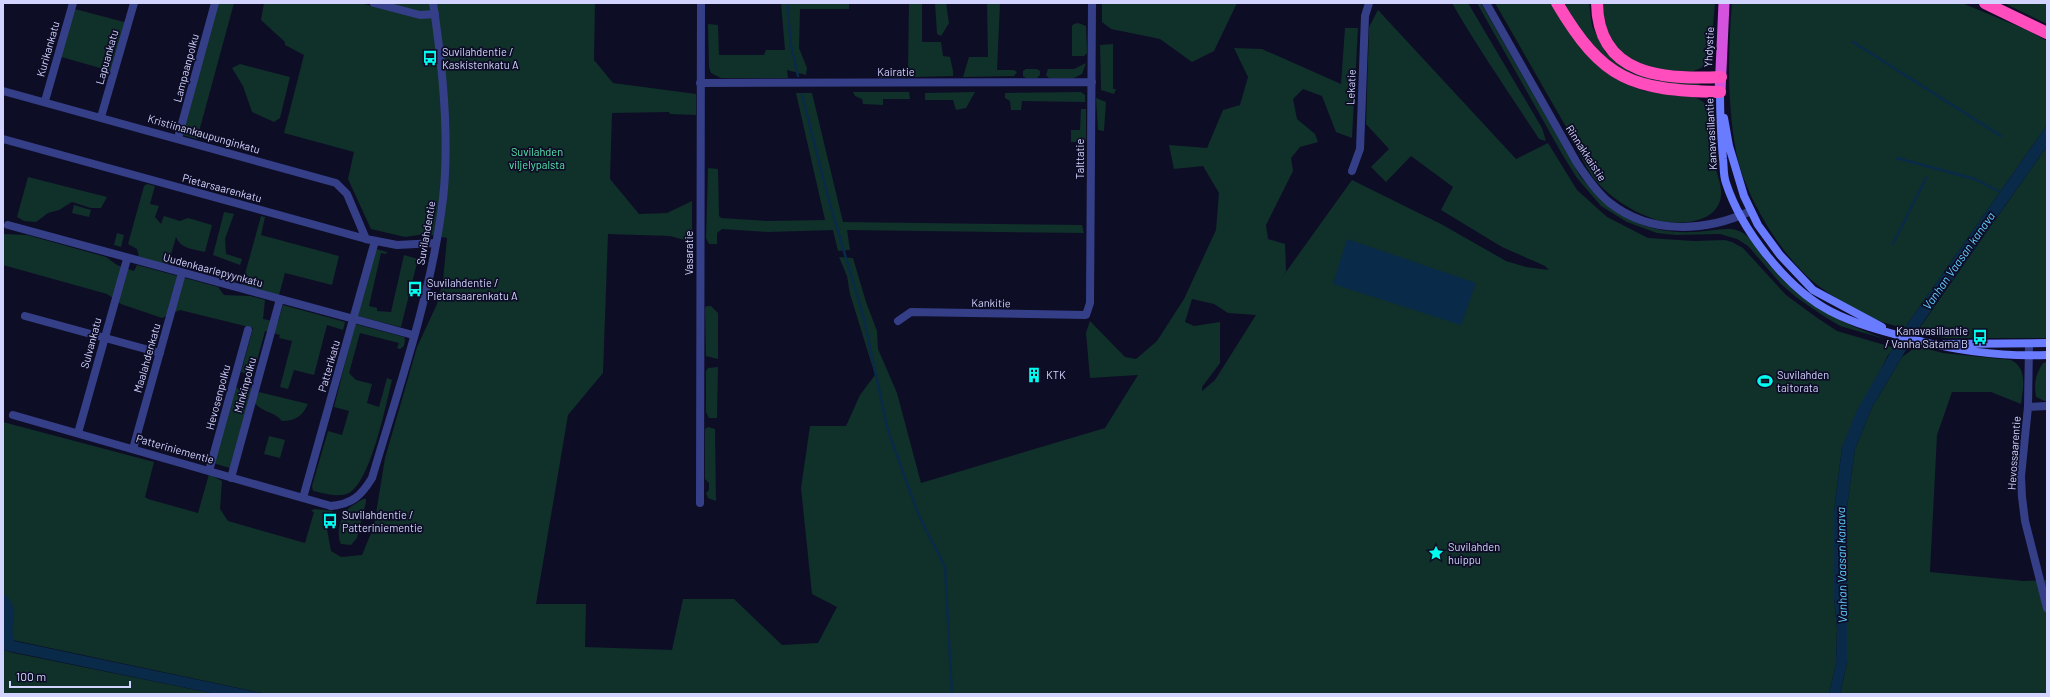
<svg xmlns="http://www.w3.org/2000/svg" width="2050" height="697" font-family="Barlow,sans-serif">
<style>
.green{fill:#10302a;fill-rule:evenodd}
.water{fill:#092a49}
.lines{fill:none;stroke-linecap:round;stroke-linejoin:round}
.stream{stroke:#092a49;stroke-width:2.5}
.minor{stroke:#353f88;stroke-width:8}
.tertiary{stroke:#353f88;stroke-width:8}
.secondary{stroke:#697cff;stroke-width:8}
.trunk{stroke:#d453de;stroke-width:11}
.motorway{stroke:#ff4dbd;stroke-width:12}
.labels{text-anchor:middle;stroke-width:3.5;stroke-linejoin:round;paint-order:stroke}
.street-label{font-size:11px;fill:#d2d4ff;stroke:#0e0d26}
.poi-label{font-size:11px;fill:#d2d4ff;stroke:#0e0d26;text-anchor:start}
.park-label{font-size:11px;fill:#56e7ad;stroke:#0e0d26}
.water-label{font-size:12px;font-style:italic;fill:#60ceff;stroke:#0e0d26}
</style>
<rect width="100%" height="100%" fill="#0e0d26"/>
<!-- green -->
<path class="green" d="M217,3h17l-37,136 -15,-4z
M264,3h96l23,6v-6h212l-1,57 19,23 83,11v21l-26,-1 -1,-2 -57,1 -2,66 29,35 28,-1 25,-12v41l-22,-6 -62,-2 -5,139 -35,42 -32,189h50l-1,43 87,3 11,-51h51l48,46 36,-2 19,-36 -25,-13 -11,-106 9,-62h36l14,-31 15,-20 -25,-81 -3,-18 -8,-19 14,1 13,44 11,29 1,18 19,44 24,90 184,-55 33,-53 -48,3 -4,-45 4,-12 35,36 11,2 21,-18 27,-42 32,-69 3,-37 -16,-27 -29,3 -5,-24 38,3 16,-38 17,-5 8,-28 -14,-29 28,1 79,35 4,-56h13l-6,110 -16,-6 -14,-36 -19,-7 -10,10 4,20 18,15 3,8 -18,5 -9,11 2,13 -27,54 2,14 17,5 1,27 -3,5 69,-96 89,44 65,37 20,6 23,3 -4,-4 -43,-19 -61,-37 12,-23 -42,-31 -25,26 -15,-15 18,-18 -23,-25 3,-97 9,-17 138,149 32,-16 29,47 30,27 41,21 46,3 31,-1 7,2 11,6 43,47 30,22 21,14 58,17 -7,7 -46,92 -8,65v86l3,31 -1,35 -7,30h-1563l-263,-56v-216l151,40 -9,35 3,2 50,14 11,-39 13,7 -2,28 8,12 77,22 9,-31 -3,-1 3,-2 19,2 -8,18h2l4,22 10,6 21,-2 12,-29 11,-68 32,-111 20,-43 6,-23 4,-43 -22,-4 -20,3 -34,-8 -23,-50 6,-27 -70,-19 20,-78 -19,-10v-3l-24,-22zM1192,299l22,5 14,9 28,2 -41,65 -13,11v-4l18,-24v-41l-26,4 -9,-4z
M781,3h68v6h-49l-1,39 8,20 -1,7 -19,-5 1,8h-67l-10,-5 -2,-6 -1,-43 10,1 1,30h45l2,-5h19z
M909,3h37l3,20 -8,13 -4,-2 -2,-31 -13,1v38h19l2,14 7,1 3,14v5l-75,2 1,-7 29,-2z
M987,3h13l-3,67h17l3,2 -3,4 -51,1 6,-20h19z
M1102,3h135l-23,48 -22,11 -32,-23 -49,-10 -9,-7z
M1452,3h16l74,125 4,13 -7,-2c-29,-45 -60,-89 -87,-136z
M1477,3h4l99,173c31,39 63,58 114,56 11,0 33,-5 42,-2 17,4 24,26 35,37 8,9 17,18 26,25 27,23 56,35 88,47l-45,-13 -18,-11 -26,-18 -14,-12 -34,-39 -11,-7 -17,-5 -44,1 -19,-2 -30,-11 -26,-16 -24,-28 -15,-24z
M1495,3h56c26,36 45,71 88,86 17,7 58,1 68,17 11,18 5,38 8,57 1,11 7,21 6,32 -2,30 -48,32 -70,23 -19,-7 -40,-20 -53,-35 -11,-11 -22,-37 -29,-51 -25,-43 -49,-86 -74,-129z
M1563,3h26l3,23 14,27 26,20 28,8 39,2 1,4c-38,-2 -79,-7 -106,-38 -12,-13 -21,-31 -31,-46z
M1602,3h113l-5,55 -7,9 -12,5 -45,-4 -24,-15 -15,-20z
M1732,3h230l65,27 20,11v84l-143,204c-14,-5 -31,-9 -45,-17 -14,-8 -30,-18 -43,-28 -35,-28 -72,-89 -80,-133 -9,-49 -8,-99 -4,-148z
M2004,3h43v21z
M71,8l57,15 -14,49 -56,-16z
M1078,23l8,3 1,27 -3,3h-12v-30l2,-2z
M1113,44v45h3l-2,5 -13,-4v-4l-1,-41z
M1086,63l-4,11 -8,4h-25l-3,-3 2,-6h26z
M240,64l50,13 -10,41 -6,4 -22,-10 -9,-26 -11,-18z
M1026,69h11l3,2v4l-3,3h-11l-3,-2v-5z
M853,92h56l1,7h-27v6l-20,-1 -1,-5 -7,-3z
M975,92l-9,16 -10,2 -3,-10h-28v-7z
M1081,92l4,3v7l-63,-1 -1,9h-10l-1,-9 -5,-3v-5z
M796,93h16l31,129 239,3 2,8 -237,-3 3,20 -12,1 -5,-21 -65,2 -46,-3 -5,4v11h-8l-3,-6 2,-70 10,1 1,47 2,2 46,3 58,-1z
M1096,98l10,4 -2,29 -6,-1z
M1081,109h5v33h-15v-12h9z
M2047,146v192h-102l-29,-5z
M28,177l79,20 -6,11h-10l-19,-6 -13,8 -11,3 -12,9 -12,-1 -7,-4z
M147,184l8,2 -5,18 9,2 -4,11 6,7 3,-8 16,5 8,-3 24,7 -7,27c-12,-3 -24,-3 -29,-15l-8,28 -29,-8 -2,-8 -9,-5 16,-58z
M74,205l17,5 -2,7 -17,-4z
M224,212l10,2 -9,25 1,15 16,5 -2,6 -27,-10z
M261,216l4,1 -4,18 78,21 -7,29 -47,-12 -6,22 -37,-10z
M117,233l7,2 -3,12 -7,-2z
M3,234l24,1 79,22 11,8 17,6 3,-6 81,22 6,8 26,1 15,4 -2,19 15,3 5,-17 62,17 -2,8 -16,-5 -13,50 -20,-5 -6,19 -8,-2 12,-46 -13,-3 1,-3 -15,-4 -12,44 -12,-3 12,-44 -73,-18 -18,8 -41,-14 -14,-10 -104,-29z
M376,249l11,3 -1,2 -5,-1 -12,53 8,2v3l14,1 13,-57 14,4 -17,68 -44,-11z
M708,306h3l7,7v46l-12,-3 -1,-49z
M355,324l49,13 1,3 -1,6 -4,3 -3,-1 2,-5 -39,-10 -11,40 7,7 16,4 -5,19 12,4 8,-29 5,2c-6,24 -21,101 -43,113 -11,5 -26,0 -36,-2l-1,-5 16,-55 14,4 7,-24 -15,-4z
M1917,346l26,7 68,7c17,8 12,29 10,44l-30,-12h-39l-15,43 -7,137 94,9 23,-1v114h-207l7,-32v-155l8,-58 17,-42 30,-50z
M2047,362v40l-11,-5c-2,-13 -1,-22 7,-34z
M718,367l-1,51h-8l-3,-6v-41l2,-3z
M235,386l4,4 4,1 3,-5 6,2 -22,80 -17,-5z
M259,392l49,12c-6,12 -12,17 -26,17 -8,-10 -21,-9 -27,-18z
M708,427l7,2 1,72 -8,-3 -2,-5 3,-3v-7l-4,-4v-50z
M269,436l16,4 -5,18 -16,-4z
M363,499h3v3l-9,36 -6,7 -10,-1c-5,-10 -1,-26 6,-34 4,-4 11,-8 16,-11z
M3,650l11,3 202,41h-213z"/>
<!-- water -->
<path class="water" d="M2047,125v21l-126,179 -49,82 -17,42 -8,58v155l-7,32h-11l7,-30 1,-35 -3,-31v-86l8,-65 15,-37 47,-81z
M1347,239l129,44 -15,42 -128,-41z
M3,593c21,19 5,26 11,48l252,53h-50l-213,-44z"/>
<g class="lines">
<!-- stream -->
<path class="stream" d="M787,3l4,43 7,30
M1853,42l148,94
M802,95l27,106 34,114 25,116 31,85 26,51 7,127
M1897,158l78,21 27,14
M1893,244l33,-66"/>
<!-- minor -->
<path class="minor" d="M374,3l46,12 15,-1
M700,83l392,-1
M3,91l333,92 11,11 19,45
M45,101l28,-98
M101,117l33,-114
M178,138l37,-135
M3,139l363,100 31,6 39,-2
M1352,171l8,-22 5,-133 4,-13
M8,225l405,110
M25,316l135,37
M898,321l13,-9 175,3 4,-12 2,-300
M2029,344l-1,63 -7,69 1,21 3,24 22,87
M2028,407l19,-1
M13,415l318,91
M78,433l49,-174
M133,449l49,-176
M209,471l39,-141
M231,478l49,-179
M303,498l72,-257
M700,503l1,-500"/>
<!-- tertiary -->
<path class="tertiary" d="M1486,3l91,160c9,13 19,29 33,40 41,32 95,29 141,8
M331,506c21,-2 30,-10 41,-28 25,-85 57,-177 69,-264 10,-64 2,-146 -8,-211"/>
<!-- secondary -->
<path class="secondary" d="M1720,92c0,23 1,44 3,67 1,7 0,16 3,24 15,46 60,105 104,128 27,14 56,21 86,29 43,11 86,17 131,15
M1724,118l5,28 15,50 14,29 22,30 33,35 69,37
M1945,344l102,-1"/>
<!-- trunk -->
<path class="trunk" d="M1720,92l4,-89"/>
<!-- motorway -->
<path class="motorway" d="M1557,3c46,78 75,87 163,89
M1597,3c1,73 67,77 124,74
M1985,3l62,30"/>
</g>
<!-- icons -->
<defs>
<g id="bus-bare" transform="scale(1.2)"><path d="M-5-6H5V4H4V6H2V4H-2V6H-4V4H-5ZM-3.5-4V0h7V-4ZM-3.5 1.2v1.5H-2V1.2ZM2 1.2v1.5H3.5V1.2Z" fill="#00fdf0" stroke="#0e0d26" stroke-width="2.5" paint-order="stroke"/></g>
<g id="building-bare" transform="scale(1.2)"><path d="M-4-6H4V6H1V3H-1V6H-4ZM-2.5-4.3h1.7v1.8h-1.7ZM.8-4.3h1.7v1.8H.8ZM-2.5-1h1.7V.8h-1.7ZM.8-1h1.7V.8H.8Z" fill="#00fdf0" stroke="#0e0d26" stroke-width="2.5" paint-order="stroke"/></g>
<g id="stadium-bare" transform="scale(1.2)"><path d="M0-5a6.5 5 0 1 0 0 10a6.5 5 0 1 0 0-10ZM-3.5-1.8h7v3.6h-7Z" fill="#00fdf0" stroke="#0e0d26" stroke-width="2.5" paint-order="stroke"/></g>
<g id="sight-bare" transform="scale(1.2)"><path d="M0-6L1.8-2.2L6-1.7L2.9 1.2L3.7 5.4L0 3.3L-3.7 5.4L-2.9 1.2L-6-1.7L-1.8-2.2Z" fill="#00fdf0" stroke="#0e0d26" stroke-width="2.5" paint-order="stroke"/></g>
</defs>
<g fill-rule="evenodd">
<use href="#bus-bare" x="430" y="58"/>
<use href="#bus-bare" x="415" y="289"/>
<use href="#bus-bare" x="1980" y="337"/>
<use href="#building-bare" x="1034" y="375"/>
<use href="#stadium-bare" x="1765" y="381"/>
<use href="#bus-bare" x="330" y="521"/>
<use href="#sight-bare" x="1436" y="553"/>
</g>
<g class="labels">
<!-- street labels -->
<g class="street-label">
<text transform="translate(1709 47) rotate(-87)" y="4">Yhdystie</text>
<text transform="translate(48 49) rotate(-74)" y="4">Kurikankatu</text>
<text transform="translate(107 57) rotate(-74)" y="4">Lapuankatu</text>
<text transform="translate(186 68) rotate(-75)" y="4">Lampaanpolku</text>
<text x="896" y="76">Kairatie</text>
<text transform="translate(1351 87) rotate(-88)" y="4">Lekatie</text>
<text transform="translate(204 134) rotate(16)" y="4">Kristiinankaupunginkatu</text>
<text transform="translate(1711 134) rotate(-93)" y="4">Kanavasillantie</text>
<text transform="translate(1586 153) rotate(57)" y="4">Rinnakkaistie</text>
<text transform="translate(1080 159) rotate(-90)" y="4">Talttatie</text>
<text transform="translate(222 188) rotate(15)" y="4">Pietarsaarenkatu</text>
<text transform="translate(426 233) rotate(-80)" y="4">Suvilahdentie</text>
<text transform="translate(689 253) rotate(-90)" y="4">Vasaratie</text>
<text transform="translate(213 270) rotate(15)" y="4">Uudenkaarlepyynkatu</text>
<text transform="translate(991 303) rotate(1)" y="4">Kankitie</text>
<text transform="translate(91 343) rotate(-75)" y="4">Sulvankatu</text>
<text transform="translate(147 358) rotate(-74)" y="4">Maalahdenkatu</text>
<text transform="translate(329 366) rotate(-74)" y="4">Patterikatu</text>
<text transform="translate(245 385) rotate(-75)" y="4">Minkinpolku</text>
<text transform="translate(218 397) rotate(-75)" y="4">Hevosenpolku</text>
<text transform="translate(175 449) rotate(16)" y="4">Patteriniementie</text>
<text transform="translate(2014 453) rotate(-86)" y="4">Hevossaarentie</text>
</g>
<!-- poi labels -->
<g class="poi-label">
<text x="442" y="56">Suvilahdentie /<tspan x="442" dy="13">Kaskistenkatu A</tspan></text>
<text x="427" y="287">Suvilahdentie /<tspan x="427" dy="13">Pietarsaarenkatu A</tspan></text>
<text x="1968" y="335" text-anchor="end">Kanavasillantie<tspan x="1968" dy="13">/ Vanha Satama B</tspan></text>
<text x="1046" y="379">KTK</text>
<text x="1777" y="379">Suvilahden<tspan x="1777" dy="13">taitorata</tspan></text>
<text x="342" y="519">Suvilahdentie /<tspan x="342" dy="13">Patteriniementie</tspan></text>
<text x="1448" y="551">Suvilahden<tspan x="1448" dy="13">huippu</tspan></text>
</g>
<!-- park labels -->
<g class="park-label">
<text x="537" y="156">Suvilahden<tspan x="537" dy="13">viljelypalsta</tspan></text>
</g>
<!-- water labels -->
<g class="water-label">
<text transform="translate(1959 261) rotate(-55)" y="4">Vanhan Vaasan kanava</text>
<text transform="translate(1842 565) rotate(-91)" y="4">Vanhan Vaasan kanava</text>
</g>
</g>
<!-- border -->
<rect width="2050" height="697" fill="none" stroke="#d2d4ff" stroke-width="8"/>
<!-- scale -->
<path d="M10 681v6h120v-6" fill="none" stroke="#d2d4ff" stroke-width="2"/>
<text x="16" y="681" font-size="12" fill="#d2d4ff" stroke="#0e0d26" stroke-width="3" paint-order="stroke">100 m</text>
</svg>
